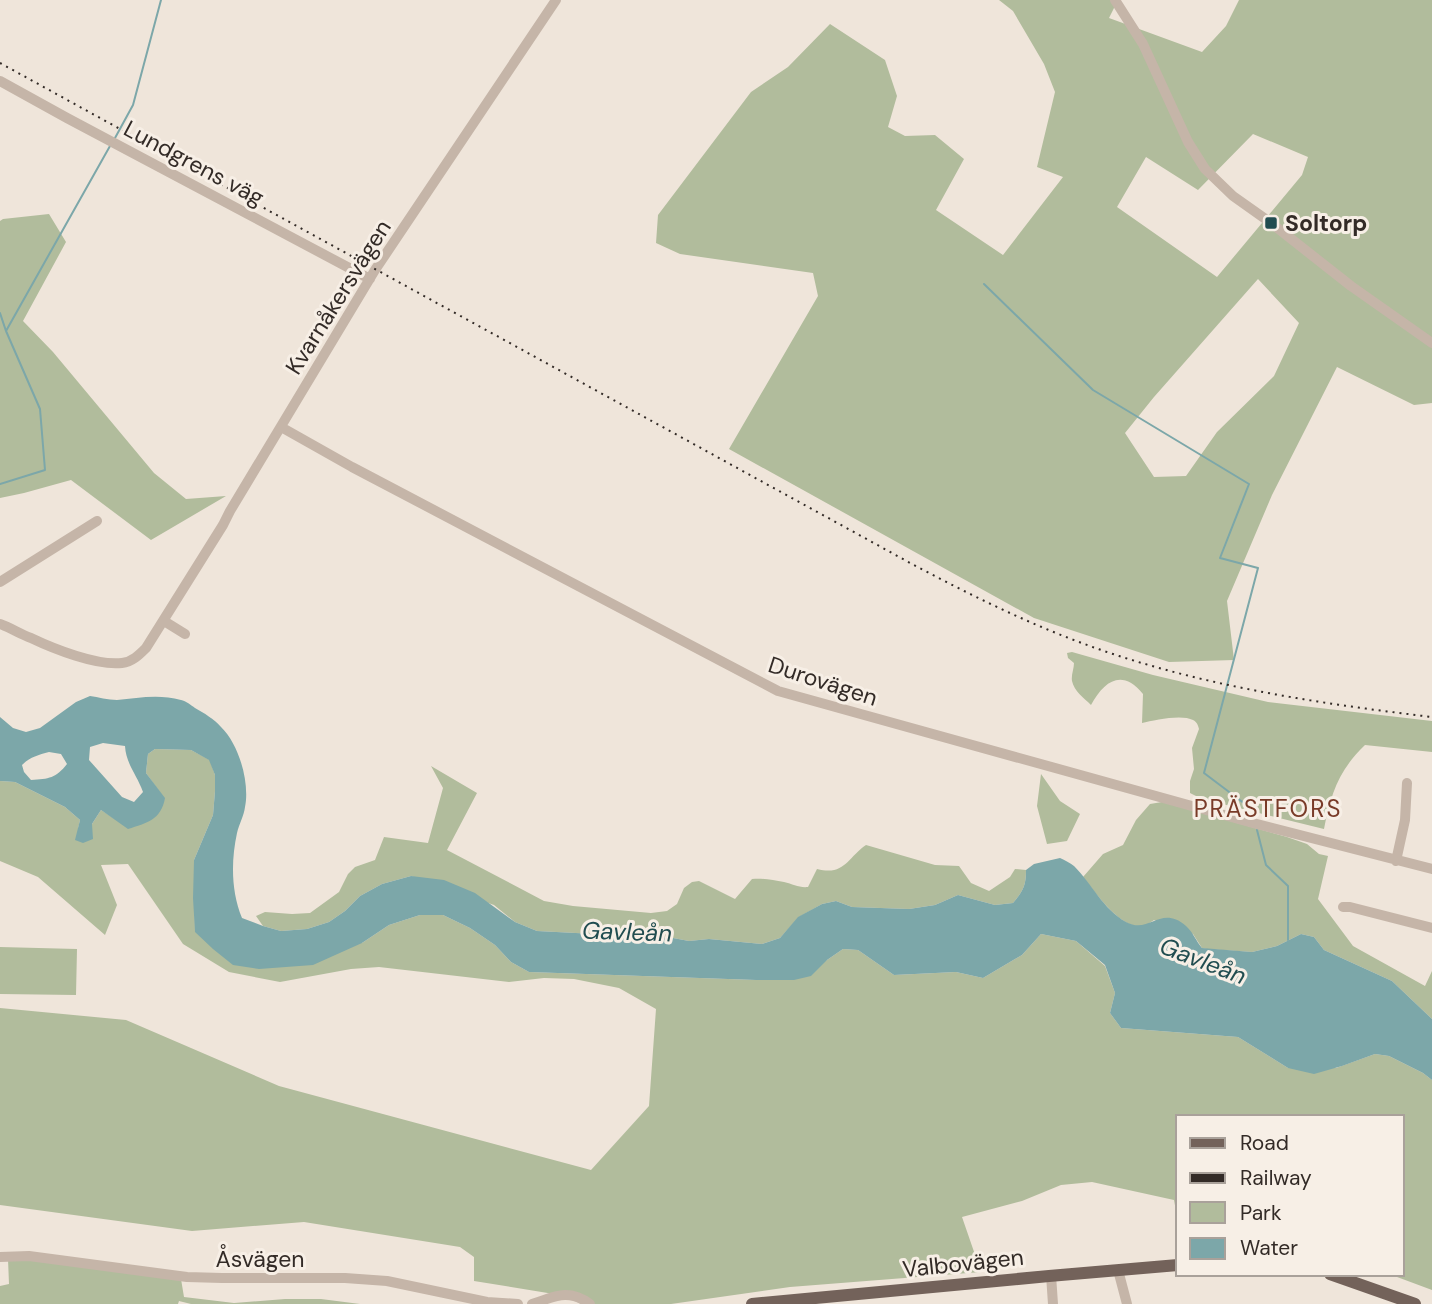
<svg xmlns="http://www.w3.org/2000/svg" width="1432" height="1304" font-family="'DM Sans',sans-serif">
<style>
.green{fill:#b1bc9c;fill-rule:evenodd}
.water{fill:#7ca7a9;fill-rule:evenodd}
.lines{fill:none;stroke-linecap:round;stroke-linejoin:round}
.stream{stroke:#7ca7a9;stroke-width:2}
.minor{stroke:#c5b5a8;stroke-width:10}
.major{stroke:#73625a;stroke-width:12}
.rail{stroke:#332b27;stroke-width:2;stroke-dasharray:2 5;stroke-linecap:butt}
.poi-dot{fill:#214d50;stroke:#f7efe6;stroke-width:2.5}
.labels{text-anchor:middle;stroke-width:6;stroke-linejoin:round;paint-order:stroke}
.street-label{font-size:23px;fill:#332b27;stroke:#f7efe6}
.poi-label{font-size:23px;font-weight:bold;fill:#332b27;stroke:#f7efe6;text-anchor:start}
.neighbourhood-label{font-size:24px;letter-spacing:2px;fill:#793b28;stroke:#f7efe6}
.water-label{font-size:24px;font-style:italic;fill:#214d50;stroke:#f7efe6}
</style>
<rect width="100%" height="100%" fill="#efe5da"/>
<!-- green -->
<path class="green" d="M999,0h119l-9,18 93,34 24,-26 13,-26h193v403l-18,2 -77,-38 -65,128 -45,106 7,59 -65,2 -135,-44 -305,-169 89,-153 -5,-23 -133,-19 -24,-11 2,-28 93,-123 37,-25 42,-43 55,36 12,36 -9,31 17,9 30,-1 29,24 -28,51 67,45 60,-78 -26,-10 18,-75 -11,-28 -31,-53zM1253,134l55,23 -6,18 -85,102 -100,-70 29,-50 52,33zM1258,279l41,44 -25,53 -57,56 -31,44 -32,1 -29,-44 29,-36z
M49,214l17,28 -43,79 30,31 101,121 32,26 40,-3 -75,44 -80,-60 -47,13 -24,5v-277l3,-2z
M1072,652l81,23 115,27 164,19v31l-67,-7c-27,26 -34,49 -41,84l-122,-30 -12,-6v-12l4,-12 -2,-21 7,-19c-1,-4 -2,-7 -6,-9 -11,-6 -39,0 -51,3l1,-29c-21,-26 -39,-13 -52,11 -7,-7 -17,-14 -19,-24 -1,-6 2,-12 2,-18l-6,-5 -1,-5z
M155,749l36,1 19,10 5,15v16l-2,24 -19,45 1,72 167,11 27,-18 31,-10h23l27,13 25,17 16,17 18,10 227,8 71,-20 16,-11 15,1 36,25 62,-3 27,6 39,-23 19,-21 35,7 29,25 10,27 -5,20 11,15 117,9 50,31h48l39,-14 14,2 34,17 9,7v210l-43,-16h13v-157h-224v105l-4,-22 -82,-18 -31,3 -39,16 -60,16 19,55 -191,15 -119,17h-90l-15,-8 -92,-15v-24l-14,-10 -156,-25 -112,9 -192,-26v-197l126,12 153,66 312,84 58,-64 7,-97 -37,-21 -45,-9 -30,-1 -35,4 -130,-15 -28,2 -71,13 -51,-10 -46,-28 -55,-80 -27,1 16,40 -12,30 -67,-58 -38,-16v-80l15,1 50,25 15,13 -2,9 14,-5 9,-14 28,18 35,-30 -18,-25 2,-19z
M431,766l46,27 -30,57 97,51 29,5 78,7 16,-2 10,-7 7,-16 8,-6 7,-1 36,18 17,-20c11,-1 21,1 32,3 9,2 15,6 24,5l9,-18c28,7 30,-11 49,-24l69,20 24,1 12,17 18,8 21,-14 5,-8 11,1c0,16 -3,21 -13,33l-18,2 -37,-10 -23,10 -26,4 -57,-2 -16,-6 -14,3 -23,13 -19,21 -18,6 -53,-5 -20,2 -16,-3 -136,-7 -22,-9 -21,-17 -83,-29 -29,8 -22,12 -15,15 -16,11 -22,7 -26,2 -18,-5 -7,-10 9,-4 27,2 18,-1 29,-21 9,-18 7,-7 20,-7 9,-23 44,6 15,-55z
M1041,774l19,27 20,13 -13,27 -20,3 -10,-38z
M1162,802l125,35 20,7 12,10 9,2 -10,43 35,47 72,40 7,-15v48l-40,-38 -68,-31 -10,-13 -13,-3 -24,12 -25,6 -45,-3 -5,-1 -9,-14 -39,-14c-1,1 -8,5 -9,6 -23,6 -50,-34 -62,-49l20,-23 20,-9 13,-25 14,-16z
M0,947l77,2 -1,46 -76,-1z
M8,1259l38,1 135,19 3,18 50,6 51,-4h36l39,5h-169l-12,-3 -1,3h-178v-18l9,-2z"/>
<!-- water -->
<path class="water" d="M90,696c8,1 18,4 27,4 21,-2 42,-6 64,0 5,1 10,5 14,8 9,5 19,11 26,19 18,17 29,56 24,80 -1,9 -6,17 -8,26 -6,28 -6,58 5,85l21,8 18,5 26,-2 22,-7 16,-11 15,-15 22,-12 29,-8 33,4 31,13 40,29 22,9 136,7 16,3 20,-2 53,5 18,-6 18,-21 24,-13 14,-3 16,6 57,2 26,-4 23,-10 37,10 18,-2c10,-12 13,-17 13,-33l8,-6 26,-6c5,2 10,5 14,8 18,18 29,43 52,56 24,13 34,-18 60,4 7,6 10,15 16,22l50,4 25,-6 24,-12 13,3 10,13 68,31 40,38v61l-9,-7 -34,-17 -14,-2 -33,12 -28,8 -26,-6 -50,-31 -117,-9 -11,-15 5,-20 -10,-28 -29,-24 -35,-7 -19,21 -39,23 -27,-6 -62,3 -36,-25 -15,-1 -16,11 -16,16 -17,4h-38l-227,-8 -18,-10 -16,-17 -25,-17 -27,-13h-23l-31,10 -27,18 -49,22 -54,4 -26,-4 -20,-16 -18,-17 -2,-34 1,-38 19,-45 2,-24v-16l-6,-15 -18,-10 -36,-1 -7,5 -2,19 19,25c-4,22 -18,25 -37,31l-27,-19 -9,14 1,15 -10,4 -8,-3 5,-20 -15,-13 -50,-25 -15,-1v-64l13,11 13,4 14,-4 36,-26zM103,743l22,3c1,18 12,29 18,46l-9,10 -12,-5 -33,-37 1,-13zM49,752l12,2 6,10c-11,14 -18,15 -36,16l-7,-8 -2,-7c8,-8 16,-10 27,-13z"/>
<g class="lines">
<!-- stream -->
<path class="stream" d="M115,138l18,-33 28,-105
M984,284l109,106 156,94 -29,74 38,10 -54,205 49,37 1,5
M0,313l6,18 34,78 5,61 -45,14
M6,331l104,-185
M1257,830l9,35 22,21v54"/>
<!-- minor -->
<path class="minor" d="M1115,0l28,44 45,98 17,27 28,27 38,27 80,63 81,57
M0,81l67,37 303,161
M281,427l71,40 426,224 475,132 179,46
M0,582l97,-61
M164,621l21,13
M0,624c11,4 20,10 31,14 23,11 66,28 91,25 10,-1 17,-8 24,-15l77,-123 7,-14 145,-241 181,-270
M1396,861l9,-41 2,-37
M1343,907h7l82,21
M0,1257l29,-1 158,21 35,1h123l42,3 100,21 31,2
M1118,1270l9,34
M1051,1275l2,29
M532,1304c22,-7 36,-16 58,0"/>
<!-- major -->
<path class="major" d="M1330,1274l85,30
M752,1304l297,-28 129,-11"/>
<!-- rail -->
<path class="rail" d="M0,63l912,501c64,34 129,66 198,89 105,35 213,51 322,64"/>
</g>
<!-- markers -->
<rect class="poi-dot" x="1264" y="216" width="14" height="14" rx="3.5"/>
<g class="labels">
<!-- street labels -->
<g class="street-label">
<text transform="translate(194 163) rotate(28)" y="8">Lundgrens väg</text>
<text transform="translate(338 297) rotate(-58)" y="8">Kvarnåkersvägen</text>
<text transform="translate(823 681) rotate(18)" y="8">Durovägen</text>
<text x="260" y="1267">Åsvägen</text>
<text transform="translate(963 1263) rotate(-6)" y="8">Valbovägen</text>
</g>
<!-- poi labels -->
<g class="poi-label">
<text x="1285" y="231">Soltorp</text>
</g>
<!-- neighbourhood labels -->
<g class="neighbourhood-label">
<text x="1268" y="817">PRÄSTFORS</text>
</g>
<!-- water labels -->
<g class="water-label">
<text transform="translate(627 932) rotate(2)" y="8">Gavleån</text>
<text transform="translate(1203 961) rotate(21)" y="8">Gavleån</text>
</g>
</g>
<!-- legend -->
<rect x="1176" y="1115" width="228" height="161" fill="#f7efe6" stroke="#a9a19a" stroke-width="2"/>
<rect x="1190" y="1138" width="35" height="10" fill="#73625a" stroke="#a9a19a" stroke-width="2"/>
<text x="1240" y="1150" font-size="21" fill="#332b27">Road</text>
<rect x="1190" y="1173" width="35" height="10" fill="#332b27" stroke="#a9a19a" stroke-width="2"/>
<text x="1240" y="1185" font-size="21" fill="#332b27">Railway</text>
<rect x="1190" y="1202" width="35" height="21" fill="#b1bc9c" stroke="#a9a19a" stroke-width="2"/>
<text x="1240" y="1220" font-size="21" fill="#332b27">Park</text>
<rect x="1190" y="1238" width="35" height="21" fill="#7ca7a9" stroke="#a9a19a" stroke-width="2"/>
<text x="1240" y="1255" font-size="21" fill="#332b27">Water</text>
</svg>
